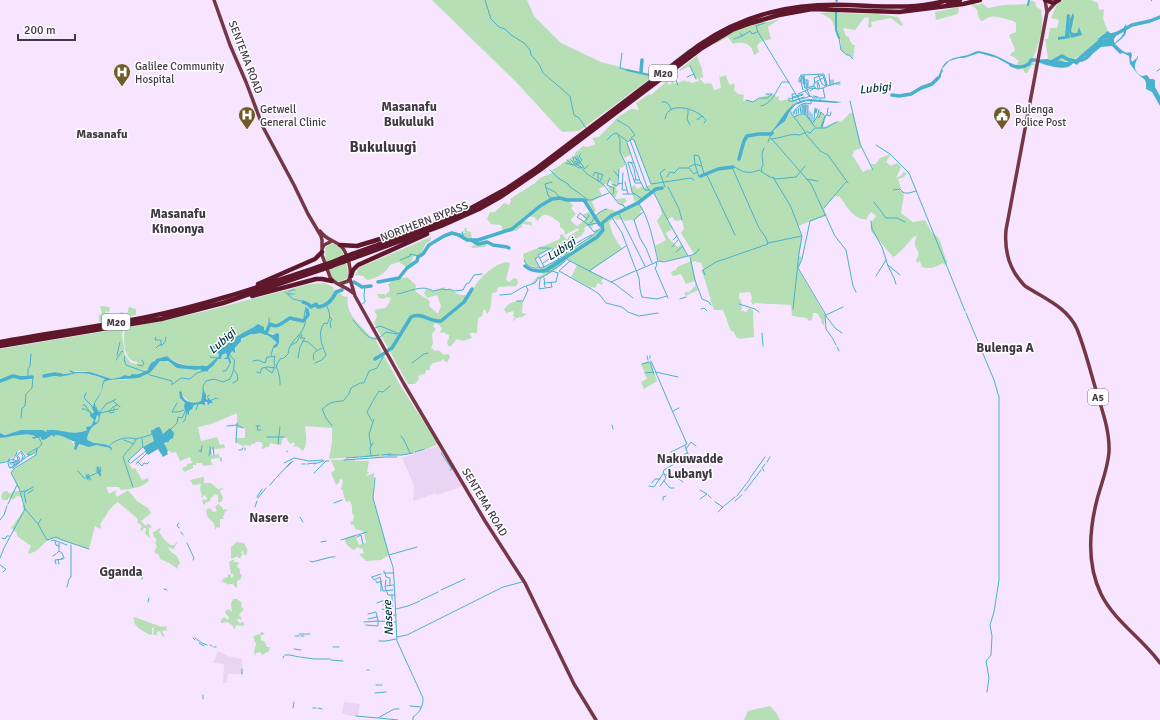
<svg xmlns="http://www.w3.org/2000/svg" width="1160" height="720" font-family="Signika,sans-serif">
<style>
.built{fill:#ead4f3}
.green{fill:#b6dfb6;fill-rule:evenodd}
.water{fill:#49b1ce}
.lines{fill:none;stroke-linecap:round;stroke-linejoin:round}
.stream{stroke:#49b1ce;stroke-width:1}
.canal{stroke:#49b1ce;stroke-width:2}
.river{stroke:#49b1ce;stroke-width:3.5}
.major{stroke:#753744;stroke-width:3.5}
.highway{stroke:#5e172b;stroke-width:4.5}
.highway-bridge{stroke:#5e172b;stroke-width:4.5}
.labels{text-anchor:middle;stroke-width:3;stroke-linejoin:round;paint-order:stroke}
.shield{fill:#fff;stroke:#7a747d;stroke-width:1}
.shield-label{font-size:10px;font-weight:bold;fill:#413845}
.street-label{font-size:11px;fill:#413845;stroke:#fff}
.poi-label{font-size:11px;fill:#413845;stroke:#fff;text-anchor:start}
.water-label{font-size:12px;font-style:italic;fill:#013440;stroke:#fff}
.neighbourhood-label{font-size:12px;font-weight:bold;fill:#413845;stroke:#fff}
.quarter-label{font-size:13px;font-weight:bold;fill:#413845;stroke:#fff}
.district-label{font-size:15px;font-weight:bold;fill:#413845;stroke:#fff}
</style>
<rect width="100%" height="100%" fill="#f7e5ff"/>
<!-- built -->
<path class="built" d="M438,446l25,40 -26,9 -1,-2 -23,8 1,-16 -12,-27z
M218,651l10,5 14,3v15h-14l-1,9h-4l1,-19 -11,-1z
M344,702l16,2 -2,12h-7l-9,-3z"/>
<!-- green -->
<path class="green" d="M432,0h95l7,16 27,27 40,19 53,14 -75,55 -17,1 -46,-50z
M1031,0l4,2 1,4 5,4c4,17 -2,33 -8,49l-2,1 5,6 -1,2 -1,-3h-2l-5,8h-2l-2,-4 -6,1 -2,-2 4,-8h-4l2,-1 -5,-3h-2l1,-3 4,-2 -1,-4 -5,-12 7,-3v-9l-3,-2c-10,-2 -21,-9 -30,0l-3,-1 -2,-5 -1,-5 -6,-6 7,1 4,-2 6,5 15,-3 26,-1z
M1063,0h28l7,3 1,7 4,-1 1,1 -1,9 5,12 -11,7 13,-3 -2,3c-9,5 -32,22 -40,23 -6,1 -12,-1 -19,-1l-1,-1 -3,-20h3l2,-11h7l2,-8 -8,-2 6,-14z
M959,7l-1,7 -22,6 -1,-8z
M838,8l1,5 38,1 21,3 5,8 -2,1 -10,-8 -20,4 1,4 -2,2 -2,-1 1,-9 -1,-1 -4,1 -9,12 -12,-2 3,8 3,1 1,4 3,4h2l-2,14 -4,-4h-2l-6,-5v-8l-10,-23 -11,-6 12,-1 2,-3z
M780,19l-12,8 3,12 -11,3 -3,4 2,6 -5,3c-1,-2 -1,-4 -2,-6 -4,-7 -13,-7 -19,-5l-5,-7 -13,7v-2c13,-10 31,-16 47,-21l1,2z
M697,56l5,13 1,9h-1l-1,-1 -1,2 5,5 3,-1 4,1 2,6 7,-2 -2,-14 1,3 6,-2 3,9 2,1 2,-2 2,2 -1,5 4,4 6,1 -1,6 6,-1 4,2c8,-5 14,-8 22,-7l1,2 3,-1v1l-1,1 2,3 9,-2 1,2 7,-1 1,1 -9,7 -12,20c8,-5 11,-14 17,-22l-3,6 3,5 7,-3h4l7,10 5,-7 2,-7 7,6 -4,12 16,-7 3,1 9,-9h3l9,35 -9,3 1,2 -2,2 11,17 5,-3 1,1 4,-2 -3,-4h6l4,-6 11,-4 -5,8 5,4 6,-3 4,4 -5,11 6,-3 1,-3 4,1 -3,4 -6,2 3,9 -2,2 3,1 2,4 -3,18 12,9 12,-2 7,13c12,5 9,20 16,29l-3,3 -2,-2c-8,5 -13,6 -21,4l-2,-6 -3,2 -1,-3 2,-3c2,-11 -7,-7 -1,-22 -9,5 -14,17 -24,22l-22,-26v-8l5,-7 -5,-4 -3,4 -1,3c-13,2 -21,-14 -28,-23l-2,1 -2,-2 -11,13 2,7 -28,11 4,10 -3,20 3,1 -4,12 27,46 -1,10 -2,-1 -1,-5 -4,-6h-4l-1,7 -3,1 -2,-3 -15,-2 -1,-11 -36,-2 -2,2 -2,-4 1,-3 -2,-6 -11,1v6l2,1 1,9 -2,1 6,2 3,-4 4,2 1,27 -15,2v-1h-2l-4,-7h-2l-8,-21h-9c-5,-13 -7,-27 -13,-40l4,-2h-2l-2,-5 -5,-1v-1l-4,1 3,18 3,10 -12,6 -2,-3 5,-2 -2,3 8,-8v-5l-9,3 -5,-10 -8,2 -2,-4 6,-3v-2l14,-6 -1,-5 4,-2 -13,-21 3,-4 -2,-9 -7,1 -3,-4 -5,3 12,19 -7,-10 -6,4 3,6 9,8 3,-3 7,12c-7,2 -23,6 -29,5l-4,-15 11,-6 -9,-19 5,-8 -5,-16 -5,-5 -13,10 4,7 -3,2 1,3 -8,7 -1,-1 -8,1 -2,-2 -6,1 -1,-2 -6,4c2,5 3,12 6,16 2,4 5,7 7,11l-32,22 14,7 -3,3 2,2 -1,2 -4,-2 -3,5 -3,-1 -1,1 -20,-11 6,-12 -9,-6c-8,7 -20,19 -31,19l-2,5 -4,1 6,-7 6,-3 -3,-6c10,-2 21,-10 27,-16 7,-6 18,-11 25,-16l3,-3 -1,-1c7,-3 8,-7 14,-12l-8,5 -4,-4 -5,8 -3,-4 -4,3 1,2 -3,5 -19,12 -2,-2 -8,5 -2,-2 -13,7 1,2 -4,2 5,9 -14,-3 -2,-5 -1,-6 35,-14 2,-2v-3l2,-1 5,6 2,-4 10,-6 -1,-2 -13,7 -1,-5 -4,-3v-4c-8,-6 -16,-14 -22,-2l-4,-4 -11,-1 1,2 2,1 -1,1 -2,-1 -1,2 9,1 2,5 -2,-2 -9,-1v4l-2,-1 -2,3 -8,2 -3,-3 -5,2v-5l-2,-1 -9,-1 -4,-5 3,-7h5l9,-9 5,2 2,-4 -1,-2 25,-16 5,-5 12,-5v-3c8,-4 14,-10 22,-14l2,-4 3,-2 4,-4 4,1 8,-2v-2l-3,-5 7,-1 19,-20 14,-9 1,1 6,1 -3,-7 13,-9 2,1 16,-14 2,4 4,-3 1,2 3,-2v1l8,-3 1,2 3,-1 2,2 8,-2 -1,-3 -2,1 -6,-13 -10,5 -1,-1zM633,139l18,45 -7,4 -1,-2 -6,3 -2,-4 -4,2 2,10 2,5 -9,5 -3,-3 4,-3 -2,-3 -9,1 9,10 -8,3c-8,-5 -17,-3 -22,5l-3,-4 4,-2 -4,-9 10,-7 -3,-6 5,-3v-2h3l2,-4 4,3 -1,4 -4,-1 2,5v2l5,5 3,-7 -2,-2 3,-20 1,-2 2,1 4,-4 -5,-11 4,5 6,-4 -4,-12zM569,200h15l7,11 -9,4 4,4 -9,7 -6,-5v-2l5,-5 -5,-6 2,-2z
M466,227l1,4 4,1c0,4 2,10 6,12l8,-2 2,2 -2,3 -12,1 -4,-3 3,1 3,-1 -7,-6 -3,1 -8,-3 6,-6v2h2l-1,-4z
M431,237v2l-2,3 -3,1 -5,11 -3,3 -3,-1 -2,1 -3,10h-4l-7,-5 -9,3c-4,8 -14,14 -23,15l-4,-4 -5,-1 -3,1 2,-5 3,-4z
M331,244c4,0 7,0 9,4 4,5 9,23 8,29l-7,5c-3,0 -6,-1 -8,-4 -5,-6 -10,-24 -7,-31z
M505,262l5,1 -4,17 3,2 5,-4 3,1 1,4 -2,3 -18,1 -1,5 -5,1c-1,7 0,14 -4,20l-1,1 -2,-5 -2,2 -1,5 -4,2 -1,15h-7v2l2,3 -9,3 -6,-2 -6,7h-3l-1,-4 2,-4v-3l-4,-1v-2l-3,1 -2,-1 2,-4 -3,-3 -4,-2 -2,3 3,3 -4,5 1,9 -2,5 4,3 3,-1 4,3 1,2 5,-1 2,2 -3,7 -4,-4 -2,2 -8,2 -3,3v4h-4l-1,4 -5,1 -2,2 1,2 -4,5h-7l-34,-61 3,-7 -3,-6c10,-3 12,2 17,-12l-5,-1 -2,2 -5,-1 -2,-4h7l2,2v-3h2l2,-4 -2,-4 4,-5 15,-3 9,8 -1,5c4,6 10,6 15,12l-1,4 9,8 3,-8 -4,-11 -10,3 -3,-5 2,-3 -3,-2 10,3 12,-4 1,3 3,-1 11,6h9c9,-15 19,-27 36,-33z
M325,283l8,4 2,5h3l5,4 5,1c-3,17 11,26 21,38l2,2h5l1,2 -1,2 24,44 38,59 -11,5 -4,-1 1,2c-29,10 -65,5 -95,9l3,-17v-14l-27,-2c1,8 3,18 -2,25l-6,-5 -4,1 1,-2h2l-3,-3 -2,2 -3,-2 -1,-4h-4l-2,7 -11,-2 -1,4h-3l-2,2 -3,-1 2,-3 -2,-3h-5l-2,2h-3v2l-6,-1 -2,2 -1,-2 -4,-1 -3,-6h10v-10h-8v-14h-2l-24,10 -13,3 3,14 16,-4 3,8 4,-1 1,4 -16,2v6l10,-2 1,4 -9,1v3l2,3 -10,1 -1,-3h-6v2h-3v3l-9,4 -2,-4 5,-2v-2l5,-1 -2,-6 -10,4 -4,-9 -5,1 -1,-2h-2l-4,-7 5,-2v-2l-6,-6 -2,-5 -7,12 -11,6 -15,14 4,8 3,-1 7,12 6,-2 1,3c-8,7 -18,8 -28,9l-2,-3h-13l3,7 5,-3h3l-2,2 2,4 11,-7 9,11 11,7 3,5 -10,8 5,5 1,-2h2l3,3 -3,1v7l2,3h-1l-5,-4 1,-6h-2l-2,3 -2,-1 2,-4 -5,-4 1,-3 -20,-17c-10,7 -11,13 -18,22l1,3 -1,2 -5,-3 -6,23 -35,-11 -7,3 -11,10 -7,3 -1,-2 3,-6 -14,-10v-3l-6,-5 13,-18 -2,-4 2,-3 -2,-6 -5,-1 -4,4 -4,-3 -1,3h-5l-2,-3 2,-5 4,-1 3,3 3,-3h7l-9,-19 24,-17 -1,-1 -6,2 -8,-6 -3,2 -1,4c-6,1 -9,6 -16,7v3v-28l21,-4 14,1v2h-3l4,2 3,-2 7,1c9,-7 25,-2 29,9l4,-3 5,2 12,-1 14,3 1,2 -2,-5 -18,-3 -4,-3 2,-7 7,-10 -1,1 2,-8 3,2 1,-4 -4,-2 -2,-8 6,-10 3,-11c4,-3 7,-1 12,-2 9,0 19,-1 26,-5h-10l-2,1 -6,-1 -3,2 -9,2 -22,-7 -21,-1 1,1 4,1 -11,2 -4,-1 -1,2c8,0 15,-3 22,-3 9,1 17,3 25,6 -2,3 -2,9 -4,13 -3,5 -7,9 -8,15l-1,-1 2,6 -3,3h4l-2,3 -3,-2 4,4 -3,6 -4,2v2c-12,5 -26,3 -38,-1l-3,3 -3,-2c-8,2 -16,-1 -23,1 -7,1 -13,5 -20,2v-84l124,-21 -2,6 2,13 1,10 1,-1 5,7 7,1 1,2 -2,-4c-14,-1 -14,-24 -12,-34l77,-16 107,-28zM254,326l9,6 15,3v9l-1,3 -4,1v-2l4,-3c-3,-4 -12,-10 -16,-10 -3,0 -6,2 -10,1 -8,4 -16,9 -16,19l-3,-3c-3,4 -4,6 -2,11l-1,1 -2,-3h-4l4,-2 -1,-4 -4,2 -1,3c-6,2 -11,11 -18,14l-3,-3c-6,1 -16,0 -22,-2 -8,-2 -8,-7 -18,-6l-9,11 -3,1c1,-11 9,-15 19,-17 12,10 25,11 40,10l12,-10 -1,-3 -4,1 -1,-7 1,-1 1,-3 2,5h2l-1,-8 3,7 2,-1 2,1 12,-11 12,-5zM203,390c2,2 1,7 4,10l1,-2 -1,-2 2,-2 -1,3 4,5 -19,3v2l-4,4 -5,-1 1,-7 -5,-5 -1,-6c6,6 13,15 22,10z
M517,301h6l-1,12 5,1 -5,3 -6,1 -2,3 -1,-1 2,-3 -2,-1 1,-3 -1,-2 -7,2 -2,-4 6,-6z
M100,306l10,1 -1,5 -3,-1 -1,2 14,2 2,-3 6,2 2,-7 7,2v6l-37,7v-7l3,-2z
M648,361l2,2 7,18 -13,8 -3,-7 6,-3 -6,-15z
M355,459v2h14l-2,11h2l-3,4 8,-3v1l-1,24 16,57 -8,5 -15,1 -7,-7 5,-1 -2,-5 -2,1 -2,-2 -4,3c-4,-2 -9,-6 -9,-11l9,-4 2,2 3,8 7,-2 -2,-10 -2,-2 -7,-2 -1,-4h-3l-1,-3 3,-1 1,-5 -2,-3v-7l-2,-5 -4,1 -3,-9v-3h-2l2,-10 -3,-1 -1,4 -3,2 -5,-12 4,-3 -4,-10z
M204,477v6h7l7,6 6,-1 -4,3 3,7 -2,4h-3v-7l-4,-1 -1,3h-2l-1,4 -5,2v2l-2,-1 -1,-5 4,1 1,-2 -2,-3 -2,1v2l-2,-1 1,-2 -2,-6 1,-5 -8,1 -3,-5z
M218,504l5,4v2l3,-1 1,2 -3,1 1,1 -2,4 1,2h-4v9l-3,-1 -1,2h-1c0,-7 -5,-9 -8,-13l-1,-6 4,-2 3,4 4,-1 -2,-4z
M160,528l1,1 -2,3 4,6 7,7h4l3,-3 1,1 -2,1 -1,3 -2,2 -6,-2 5,6c6,2 6,5 8,11l-2,1v4l-9,-6 -9,-4 -1,-4 -5,-3 3,-5 -2,-4 2,-3 -4,-4 1,-2 -2,-1z
M237,542l7,1c2,4 5,7 2,12h-2l-1,-5 -2,3 2,2 -2,1v2h-3v-2l-7,3v-12z
M232,560h2v2h4l1,1 -2,3 3,4v4h2l-1,5 -4,2v6l-1,1 -3,-4h-4l-1,1 -2,-2 -6,-2h3l-1,-2 6,-2v-3l3,1v3l3,-2 -1,-2h-2l-2,-12z
M233,599h4l4,3 1,6 2,1 -5,6 3,3 -2,2 -1,-2 -2,2 3,3 3,-1 2,2 -2,2 -7,-1 -1,4h-1l-1,-3 -5,-4 -7,1v-4h1l2,-2 4,3 1,-3 -3,-3 -1,-2 3,-3 4,3 -1,-8z
M134,617l28,10 4,-1 1,4 -5,1 3,6 -3,-1 -2,-5 -3,1v3h-4l1,-8 -2,1v6l-2,1c-7,-4 -18,-8 -16,-18z
M261,632l4,1 -2,2h-2v5l3,1 3,6h3l-1,4 -7,4 -2,-3 -4,1 -1,4 -1,-6 2,-7 -3,-7 5,-3 2,1z
M770,706l7,8 3,6h-36l4,-9z"/>
<!-- water -->
<path class="water" d="M1073,13l1,3 -3,15 2,2h4l2,-6 3,8 -11,3 -2,-8 1,8 -12,2v-3l7,-1 2,-22 3,1 -1,15 1,-11z
M1126,24c2,12 -3,13 -11,20 5,4 9,11 16,8l1,3 -1,4 1,3 5,-4 1,-3v3c-5,7 -4,15 4,18l5,-1 3,4h3l2,1v7l5,9v10l-8,-14 -6,-3c1,-12 -3,-9 -9,-16 -3,-3 -4,-6 -7,-9l-1,-8 -6,-3 -3,1 -8,-8 -11,1 -11,9h-5l-8,9 -4,-2c-7,11 -32,0 -42,-3l17,-1 1,1h7l10,2 9,-2 21,-18 12,-4 2,-3h-2l-12,5 12,-9 2,2h8l-4,6v3l1,1c6,-6 10,-8 9,-16z
M978,51c14,2 27,8 38,16l-1,1 -18,-10 -18,-5 -15,5h-5l-10,3 -7,8 1,2 -2,3v3l-5,5c8,-18 6,-22 27,-26 5,0 10,-4 15,-5z
M810,99l32,3 -6,1 -30,-2 -8,3 -3,1 -5,6 -5,10 -11,9 -3,5h-3c3,-2 5,-6 8,-9 11,-15 14,-25 34,-27z
M258,324l6,3v5l9,3 4,-2 2,1v8l-2,5 -4,1v-2l4,-3c-3,-4 -12,-10 -16,-10 -3,0 -6,2 -10,1l-10,5v2l-6,7v5l-3,-2 -3,5 2,6 -1,3 -2,-6h-5l4,-2 -1,-4 -4,2 -1,4h-3l-5,7 -4,3 -2,3 -1,-1 -3,1 -3,-3 -4,1 -19,-2 -9,-7h-8l-9,11 -2,1 -2,-1c2,-5 2,-9 8,-11l1,-2 11,-3c10,10 20,10 34,10l2,-1v1h4l12,-10 -1,-3 -5,1v-8h1l1,-4 2,6h2l-1,-9 1,1 2,7h4c8,-12 22,-15 33,-23z
M69,370l6,2h15l22,7 9,-2 3,-2 6,1 2,-2 11,1 -2,2c-9,3 -31,1 -37,5l-3,11 -6,10 1,5 1,-2v5l1,-2 1,3h2l-1,5 -3,-2 -2,7 3,1c-6,2 -10,10 -11,16 6,7 19,2 25,9l-1,3 -1,-3 -14,-3 -7,2 -10,-3 -3,6 -2,-1 1,-4 -1,-2 2,-1c-8,-2 -12,-7 -21,-7l-1,2 -2,-2 -8,5 -3,-1v-2l-8,2 -1,-2h3v-1c-12,-4 -23,1 -35,2v-5l5,2 16,-5h22l3,2 1,-2c14,-2 24,7 40,0l-1,-3 5,-1 3,-6 -4,-4v-3l2,1 2,-2 -3,-6 2,1c1,-6 5,-10 8,-15 2,-5 0,-9 4,-13 -8,-3 -17,-6 -26,-6 -8,0 -12,5 -22,2l16,-2 -3,-1z
M203,389l3,6v4l2,1 -1,-4 3,-2 -2,3 5,6h-3l-2,2 -1,-3h-2v3l-4,-1 -7,1 -2,4 -3,2v3l-1,1 -2,-5 -1,2 -1,-6 1,-3 -5,-5 -1,-6 2,-1c1,2 1,4 2,6 3,6 13,7 18,4z
M159,427l4,7 7,-6 4,5 -1,5 -4,2v2l-5,1 4,8 -1,1 1,2 -5,3 -5,-8 -10,6 -5,-8 11,-6 -3,-10z"/>
<g class="lines">
<!-- stream -->
<path class="stream" d="M485,0l6,19 8,8 6,2 6,6 13,8 6,7 1,5 8,9 4,9 27,23 4,19 5,3 7,10
M1151,1l1,-1
M765,23l-9,3 2,6 42,69
M740,33l2,3 8,-5 2,3 5,-2
M839,38l2,12 6,5h2l4,4
M734,39l8,-3
M622,53l-2,15 7,2
M673,62l17,-13
M690,66l6,13
M1157,71l3,-2
M818,74l4,10 3,2
M829,74l1,11
M804,75l1,8
M654,76l2,-4 12,-6
M687,77l7,-3
M675,78l3,7
M825,78l2,6
M803,80l2,8
M804,80h4v6
M807,80v7
M799,82v-3l2,-4 23,-1 3,12 -4,2
M800,82l2,-7
M817,82l1,7
M818,82l2,6
M802,83h4l1,6
M815,83l-1,-5 9,-3 3,11
M835,84h5
M831,85v-5
M833,85v-5
M827,86l13,-4
M814,87v-4l9,-5
M807,88l6,-2 3,2
M803,90l-2,-8 2,-6 2,12
M807,90l3,6
M805,91l4,5
M810,91l3,-2 -1,-1
M766,94h6
M796,94h-4l1,7 11,-4
M798,94l13,-6 7,1 5,-1 2,10h-4l-1,2
M813,96l5,1
M793,97l10,-3
M789,98v3h4l7,-2
M790,99l13,-4
M801,99l10,-3 2,2h7
M746,100l7,2 6,-4h8l5,-4
M850,101l10,43 13,26
M662,102c6,-1 7,3 9,7
M805,103v11
M802,104v9
M803,105v8
M804,105v8
M807,105v11
M808,105v12
M761,106c11,-2 15,-15 21,-24h7
M800,106l1,7
M688,110v4l-1,5 3,6
M789,110l16,22
M810,112v7
M793,113c3,-6 10,-12 18,-9v-3
M814,113l2,-4
M815,113l1,-4
M816,113l1,-4
M794,114l1,-4
M798,114l1,-6
M805,114l1,-9
M812,114v7
M796,115l1,-6
M827,115l3,1 1,-4
M794,117l7,-3h4l10,13
M808,117l4,5
M818,117l1,1 2,-6 3,3
M665,119c1,-3 1,-6 4,-8 9,-8 31,0 37,9l-2,3
M697,119h2l2,-3 2,1
M617,120l12,7 6,8 -4,3
M814,121l1,-13
M812,124l5,-7 2,-7
M821,127l4,-11 2,-1 1,-7
M822,128l3,-11
M807,132l3,1 5,-5h10l12,-6
M805,133l15,18 8,4 20,28
M619,135l8,6
M771,138l40,46 24,52 11,14 7,36 3,6
M771,139c12,-1 18,-6 29,-4l6,-3
M607,140l6,-6 4,-1 3,6v13l6,12 6,28 10,7
M630,140l17,47 4,5
M627,142l5,-3 2,1 17,44 40,-6 3,2
M768,142l3,-8
M627,143l13,38 5,9h4
M876,145l14,9 19,19 56,138
M577,156l3,6
M573,157l1,4 5,2
M575,157l3,5
M567,160l6,5
M571,160l3,3v2l5,3 5,-1 -9,-10
M628,162l5,1
M631,162l3,7 2,11
M566,163l7,2
M575,163l3,1
M628,163l6,17h5
M575,164l5,2 7,8 16,10 16,20 4,1 3,4
M579,164l3,-4 -3,-4 2,-2
M695,164l-1,-9 5,1 5,18
M695,164l6,2
M689,167l6,-3 4,13
M735,167c8,6 15,7 24,3l11,7 6,2 20,-2 9,-11
M584,169l4,-3
M619,169l-1,15 4,-1
M665,169l-5,4 5,14
M550,170l8,8 10,6 2,3 9,6 9,7
M614,171l4,5
M762,171l-1,-2 2,-4 -1,-11 2,-6
M623,173l-1,17h5
M706,173l29,62
M593,176l2,-4 8,3 -3,6
M667,177l3,-5 4,1 5,-5h10l5,6 3,-2
M610,178l-3,7 7,3 -1,6
M806,179l12,2
M634,180l1,3h6
M598,181v-7
M625,182l3,12
M612,184l5,2 1,-2
M668,187l11,22 3,11
M547,188l8,4 5,6
M893,190l7,-1 4,4h5l7,-2
M653,191l12,24 23,41
M623,194h11
M552,200l-4,-5 -3,-11 7,-2
M584,200h7l18,-7
M874,202l12,16h11l8,4
M638,203c11,12 16,42 20,58
M824,208l22,-26
M643,212l-9,8 6,18 6,10 6,15
M619,214l26,52
M826,215l-16,6 -8,38 -4,9 28,47 17,-8
M611,216l11,17 17,45 1,11 2,8 15,2 10,-3
M587,219l-7,-6 -3,4 12,8
M585,221l4,-5 -1,-1
M871,221l1,8 10,18 6,19 6,12 2,6
M590,223l2,-1c2,-6 9,-12 15,-13
M587,225l11,-2
M588,225l6,7 4,-2
M463,232l-1,1 3,6
M673,240l4,-4
M768,243l34,-7 -11,-29 -18,-30
M672,247l6,-7
M539,248h10
M551,248l-13,7 6,12 15,-8
M552,249l7,10 3,-1 1,1
M565,250l22,-13 5,-2
M569,251l23,-15 11,-10
M676,252l7,-6
M555,253l8,-6 4,6 -2,2
M560,255l5,-4
M538,257l-3,2 5,9
M566,257l2,3 47,24 18,14
M690,257l5,23 7,19 7,3 2,3
M540,258l13,-8
M400,260l10,-4v-2l9,2
M524,260c3,9 13,9 20,7
M570,261l-11,10 34,19 6,4 7,9 16,4 6,5 11,4 19,-3
M656,262l1,3 -2,3 13,30
M543,263l15,-10 4,5 2,-2
M888,265l12,10
M536,271c12,4 20,-2 29,-10
M589,271l37,-25
M636,271l23,-10 5,1 28,-7 4,-2 3,-4
M543,272l12,-5 11,-8
M705,275l-2,-5 13,-8 52,-18 -2,-6 -7,-10 -27,-61
M876,276l10,-16
M544,278l1,9
M540,279l-1,10 13,-2 -1,-4
M611,282l24,-11
M544,283l12,-1 2,-9
M285,292l8,7 8,2
M288,292l4,-2h3
M288,294h6
M397,294c12,-2 25,-10 36,-3l9,-2 4,1 3,-1 5,2 9,-1 3,-6 3,-1 5,-8 8,-1
M500,295l11,-1 14,-8
M680,299l6,-2
M517,301h6l5,-11 -2,-4 9,-3 3,-5h3l11,-7 6,2
M362,304l3,-2 -1,-7 1,-8
M739,304l16,5 4,3
M701,309l3,-1 3,3
M793,309l6,-56 3,-16
M966,313l28,67 5,17v183l-5,32 -4,13 2,11 -1,19 -5,6 3,17 -2,14
M103,314v3l12,-1 3,2 5,-1
M825,315l1,14 7,10 3,6
M826,316l9,12 7,5
M330,317l2,2 -2,4 1,5
M305,319l-1,-3 2,-9
M353,320c6,6 14,20 23,19
M269,324v-6
M375,328l5,-2 20,8
M762,333l1,13
M301,334l1,2 -2,2h5l-2,3 5,1 9,8
M156,337l-1,3h6v5
M380,337l6,-5 11,2
M291,345l6,-3 3,-7
M837,347l2,4
M156,348l3,-3h3l3,-3 1,-5
M273,348l-2,7 1,2 3,-1 -1,5 1,4 -2,3
M117,355l3,-13
M125,356l-1,3 2,6 11,4
M647,356l1,4
M210,357l7,1
M298,358l2,-11 3,-6
M650,358v-2
M116,360l6,-9 1,1
M314,360c-3,-8 3,-9 8,-12
M253,361l5,-1 7,3 2,-6h4
M651,361l20,47
M315,363l7,-3 4,-5c-4,-10 -9,-22 -2,-32l3,1c5,-8 2,-12 -1,-20
M412,363l12,-9 4,-1
M642,364l8,-2 4,12
M138,365l4,1 2,-2 -2,-4
M265,368l7,5 2,-4
M137,369l5,2 6,1
M223,371h3l3,-6
M257,372l3,1 2,-5 6,-1 8,1
M656,372l22,5
M147,373l3,2 22,6v4
M645,373l8,-1
M28,376v-7l2,-3 1,-12
M233,383l5,-3 -1,-6 -3,-4
M173,384l8,-6 9,1 7,-6 4,-1 1,-4
M280,385c0,-3 0,-7 -1,-10 -2,-10 -5,-6 1,-16l4,-1 4,-4c1,-16 17,-17 18,-36
M203,390v-4l3,-5 8,-2 9,3 7,-3c2,-4 5,-12 4,-17l1,-1 -6,-7
M86,393l-2,5 8,8
M113,401l7,6
M210,401l6,-3 2,1
M177,403l-5,9h6l6,-2
M83,405h2l5,7 5,4
M671,408l16,36 -16,8
M82,409h3l4,3
M114,410l4,-1
M196,410l2,-6
M108,411l3,2 3,-1
M110,411l4,-1v-2
M673,411l6,-3
M99,413l8,-10h2l7,-4
M100,413l9,-2 4,-4 4,-2
M21,418l1,-10 3,-2 1,-12 6,-6 1,-10
M372,421l-5,-9c4,-7 7,-14 12,-21l4,1 7,-6
M183,422l2,-2 2,-10
M96,423l3,-2v-5
M612,425l1,4
M227,426l10,-1 6,3
M256,426h4
M258,426l-1,4h4
M332,426l-6,-8 -4,-9c2,-1 3,-2 5,-4 4,-3 11,-4 16,-4l6,-7 2,-6 9,-5h4l5,-12 8,-3 6,-11 -1,-2
M155,429l4,-2 3,5
M171,429l6,-6 1,-6 4,1 4,-8
M401,436l3,4 6,13
M267,437h17
M124,440l10,4
M236,443l1,-20
M278,444l2,-17
M109,446c4,-5 15,-9 21,-8 2,0 4,1 6,1
M371,446l-2,-12 5,-15
M685,446l3,8
M210,447l1,8
M213,447l1,8
M245,448v2
M686,449l5,-7 5,4
M239,450h3l1,-2
M199,451l2,-1
M287,451v1
M201,452l1,-6
M415,452l10,-3
M21,453l2,3 -1,3
M28,453l-1,1 4,1 6,-5
M29,453l8,-5
M441,453l11,16 -2,1
M382,455l9,-1
M388,455h14l11,-2
M209,456l1,-6
M371,456l-1,-8 3,-5
M360,457l19,-2
M221,458v3
M346,458l13,-1
M10,459l-2,1v2l9,1
M344,460l42,-3h11
M13,461v-1l1,-1 2,2 4,-2 -2,-3
M326,461h3
M13,462l6,-1
M138,462l4,4 2,-3 3,1 2,-2
M767,462l3,-5
M0,463c7,-1 16,-3 17,-11
M8,463l1,4 4,1
M130,463l-2,-2 15,-14 -1,-8
M131,463l15,-12 1,2
M284,463l10,-5 15,3 14,-1
M10,464h5
M136,464l11,-11
M302,464h3
M307,464l8,-1
M314,464l3,-1 7,-2
M13,466l7,-5
M97,467l3,9
M98,467l3,8
M287,467l6,-6
M10,468c5,-2 12,-7 15,-12l-4,-5 -4,5 1,4
M13,468c4,-3 12,-11 17,-13
M97,469l3,5
M96,470l3,4
M78,471l6,7h2l15,-7 -1,-4
M764,471l-2,-3 3,-4
M314,473l12,-12
M88,474l3,6
M86,475l2,5
M87,475l2,4
M276,478l15,-16
M375,478l-2,20 16,57 28,-8
M750,478l15,-21
M664,481l6,7h4
M683,482c-6,-6 -14,-4 -20,-9l1,-3 15,-9 1,-4 7,-4
M652,483l3,-4h5
M747,483l3,-4
M270,485l5,-6
M649,486l5,1 9,-13
M660,486l6,-8 -2,-4
M133,487l-10,-30c4,-7 10,-10 13,-18l15,-4 1,-1v-4
M700,490l7,4 -7,5
M745,491l16,-21
M21,492l7,-2 5,-3
M28,493l5,-3
M708,495l3,3
M737,496l9,-12
M257,497l5,-8
M258,498l8,-10
M663,500v-3l3,-1
M735,501l7,-6
M715,502l8,5
M26,503l-2,-10 3,-3
M334,503l8,-3
M8,504l9,-19
M724,506l11,-9
M255,507l2,-6
M718,512l5,-5
M300,517l3,5
M41,519l-3,5 9,16 9,-3 6,3 27,9
M0,520l4,-5 3,-9
M179,523l-2,2 2,3
M38,524l-13,-15 -6,-21 -8,-15 4,-5 21,-13 1,-6 5,-5 -4,-8
M181,532l2,3
M357,537l4,-2 2,9
M2,538l3,1 2,-3h2
M341,540l26,-8
M51,541l3,-1 13,5
M55,541l1,4 3,1
M321,542l5,-1
M59,543v7
M187,543l7,15 -1,2
M57,553l2,-2 3,2 2,5
M389,555l4,12 1,12 3,62 26,57c0,9 -3,14 -10,19v3
M53,556l3,-2
M0,558l4,-10 21,-39
M61,559l2,-1
M58,560l1,4
M310,561l2,1 19,-5h4
M56,564l-1,-4 8,-1
M0,565l6,4 -3,3
M384,571v2h9
M385,573l1,4 4,1v7
M372,577l2,3 6,-3 1,4
M372,577l9,-3
M142,579l1,-5
M386,580l-1,7 3,8h7
M376,581l1,2 4,-2
M381,582l2,9 10,-1
M381,582v9
M386,586l8,-1
M67,587l2,-8 2,-2v-32
M164,589l3,1
M441,590l24,-11
M421,600l17,-8
M148,602l1,-4
M392,602v13h4
M377,603l5,-2 10,1v-7
M388,603l1,8 3,1
M383,605h5
M382,609l7,2
M396,609l12,-3 12,-5
M368,614l8,-2 2,9 18,1
M387,617l5,-2
M368,619l9,-2
M364,622l14,-1v5l-12,-1
M299,634h5
M305,634h5
M295,636h4
M301,636h3
M397,637l10,-2 96,-48 19,-5
M193,638l2,2
M195,638l7,5 5,2
M379,641h7l10,-2
M199,643l5,3
M210,645l2,1
M214,647h2
M333,647h6
M294,649l7,1
M285,655h5l9,2
M300,657l14,2h16
M283,658l1,-2
M331,660l12,1
M242,669v5
M367,670h2
M376,685h3
M380,685h2
M375,693l11,-1
M203,699v-4
M410,706l11,1
M293,708l1,-6
M313,708h3
M318,708l4,1
M356,716l22,2 16,-9h5
M379,718l19,2"/>
<!-- canal -->
<path class="canal" d="M836,0l1,1
M1028,5l1,-5
M836,11v19l3,8
M627,70l27,6"/>
<!-- river -->
<path class="river" d="M1097,44l5,-6 16,-5 14,-8 18,-4 10,-4
M1053,61l9,-5c10,7 22,7 29,-3
M1011,65c6,3 13,2 18,-1l2,-4h4
M641,72l1,-12
M892,95l7,1 12,-2 10,-6 11,-4 6,-6
M739,159l5,-18 3,-5 12,-2h12l1,-1
M701,176l17,-7 15,-2
M471,240l7,4 9,-2 6,3 14,2 2,1
M525,266c6,5 13,6 21,4l51,-33 6,-7 -1,-6
M354,282l8,5 9,-1
M378,282l21,-4 8,-10 10,-7 1,-4 5,-3 6,-9 15,-9 8,-3 7,2 8,5h11l34,-11 28,-23 12,-7 8,-1 7,2h17l16,25 11,-9 27,-13 18,-14 6,-1
M303,302l5,2 3,3 5,-3 2,3c9,-1 15,-8 18,-15l6,-2
M263,332l3,1 4,-9c8,5 13,-2 20,-6l13,3 5,-6 -1,-5
M387,351l5,-3 19,-31c11,-5 19,5 30,4l23,-19 8,-13
M375,359l10,-6
M44,376l11,-2 6,1
M138,376l10,-4 3,-4
M0,381l13,-5 8,2 11,-1"/>
<!-- major -->
<path class="major" d="M214,0l16,45 16,37 17,45 31,58 14,29 13,22 1,4v9
M1045,0l2,12 -41,218c-2,22 3,40 19,56 20,13 42,21 52,43 8,20 13,41 19,61 6,20 14,41 13,62 -1,15 -7,30 -11,44 -9,33 -12,67 3,98 14,28 41,44 59,69
M1047,12l9,-10
M320,231c6,9 14,9 21,15 6,6 13,28 7,35l-8,3
M332,241l-8,4 -2,4v6l8,22c4,8 16,9 23,16
M350,279l5,17 49,88 81,137 40,62 49,101 22,36"/>
<!-- highway -->
<path class="highway" d="M1045,0l8,3 6,-3
M948,3l12,-3
M340,245l17,1 66,-20
M352,254l87,-31 34,-16 33,-18 31,-21 162,-123c46,-31 93,-42 148,-40 34,1 68,5 101,-5
M354,258l87,-32 38,-17 23,-13 38,-26 162,-122 30,-18 19,-7 28,-8 33,-6 87,3 64,-8 17,-4
M330,263l12,-5
M332,266l11,-4
M351,276l2,-6 5,-5 69,-31
M258,284l57,-25 7,-7
M252,296l64,-17h6l10,2
M0,342c49,-9 98,-15 147,-25 60,-12 117,-32 174,-51
M0,346l161,-27 62,-16 100,-34"/>
<!-- highway-bridge -->
<path class="highway-bridge" d="M342,258l10,-4
M343,262l11,-4
M321,266l9,-3
M323,269l9,-3"/>
</g>
<!-- icons -->
<defs>
<g id="hospital-pin" transform="scale(0.9)"><path d="M0 17L-7.5 6A9.5 9.5 0 1 1 7.5 6Z" fill="#715a2a" stroke="#fff"/><path d="M-5-5h3v3.5h4V-5h3V5h-3V1.5h-4V5h-3Z" fill="#fff"/></g>
<g id="civic-pin" transform="scale(0.9)"><path d="M0 17L-7.5 6A9.5 9.5 0 1 1 7.5 6Z" fill="#715a2a" stroke="#fff"/><path d="M-.6-6.5H3V-4.5H.6V-3L4-1V1h2V6H-6V1h2V-1L-.6-3ZM-1.2 2.5V6h2.4V2.5Z" fill="#fff"/></g>
</defs>
<g fill-rule="evenodd">
<use href="#hospital-pin" x="122" y="72"/>
<use href="#hospital-pin" x="247" y="115"/>
<use href="#civic-pin" x="1002" y="115"/>
</g>
<g class="labels">
<!-- shield labels -->
<g class="shield">
<rect x="649" y="65" width="28" height="16" rx="3"/>
<rect x="102" y="314" width="28" height="16" rx="3"/>
<rect x="1088" y="389" width="20" height="16" rx="3"/>
</g>
<g class="shield-label">
<text x="663" y="77">M20</text>
<text x="116" y="326">M20</text>
<text x="1098" y="401">A5</text>
</g>
<!-- street labels -->
<g class="street-label">
<text transform="translate(246 57) rotate(69)" y="4">SENTEMA ROAD</text>
<text transform="translate(424 221) rotate(-21)" y="4">NORTHERN BYPASS</text>
<text transform="translate(485 502) rotate(59)" y="4">SENTEMA ROAD</text>
</g>
<!-- poi labels -->
<g class="poi-label">
<text x="135" y="70">Galilee Community<tspan x="135" dy="13">Hospital</tspan></text>
<text x="260" y="113">Getwell<tspan x="260" dy="13">General Clinic</tspan></text>
<text x="1015" y="113">Bulenga<tspan x="1015" dy="13">Police Post</tspan></text>
</g>
<!-- water labels -->
<g class="water-label">
<text transform="translate(875 88) rotate(-6)" y="4">Lubigi</text>
<text transform="translate(561 249) rotate(-33)" y="4">Lubigi</text>
<text transform="translate(222 341) rotate(-41)" y="4">Lubigi</text>
<text transform="translate(388 618) rotate(-93)" y="4">Nasere</text>
</g>
<!-- neighbourhood labels -->
<g class="neighbourhood-label">
<text x="102" y="138">Masanafu</text>
</g>
<!-- quarter labels -->
<g class="quarter-label">
<text x="409" y="111">Masanafu<tspan x="409" dy="15">Bukuluki</tspan></text>
<text x="178" y="218">Masanafu<tspan x="178" dy="15">Kinoonya</tspan></text>
<text x="1005" y="352">Bulenga A</text>
<text x="690" y="463">Nakuwadde<tspan x="690" dy="15">Lubanyi</tspan></text>
<text x="269" y="522">Nasere</text>
<text x="121" y="576">Gganda</text>
</g>
<!-- district labels -->
<g class="district-label">
<text x="383" y="152">Bukuluugi</text>
</g>
</g>
<!-- scale -->
<path d="M18 34v6h57v-6" fill="none" stroke="#413845" stroke-width="2"/>
<text x="24" y="34" font-size="12" fill="#413845" stroke="#ffffff" stroke-width="3" paint-order="stroke">200 m</text>
</svg>
